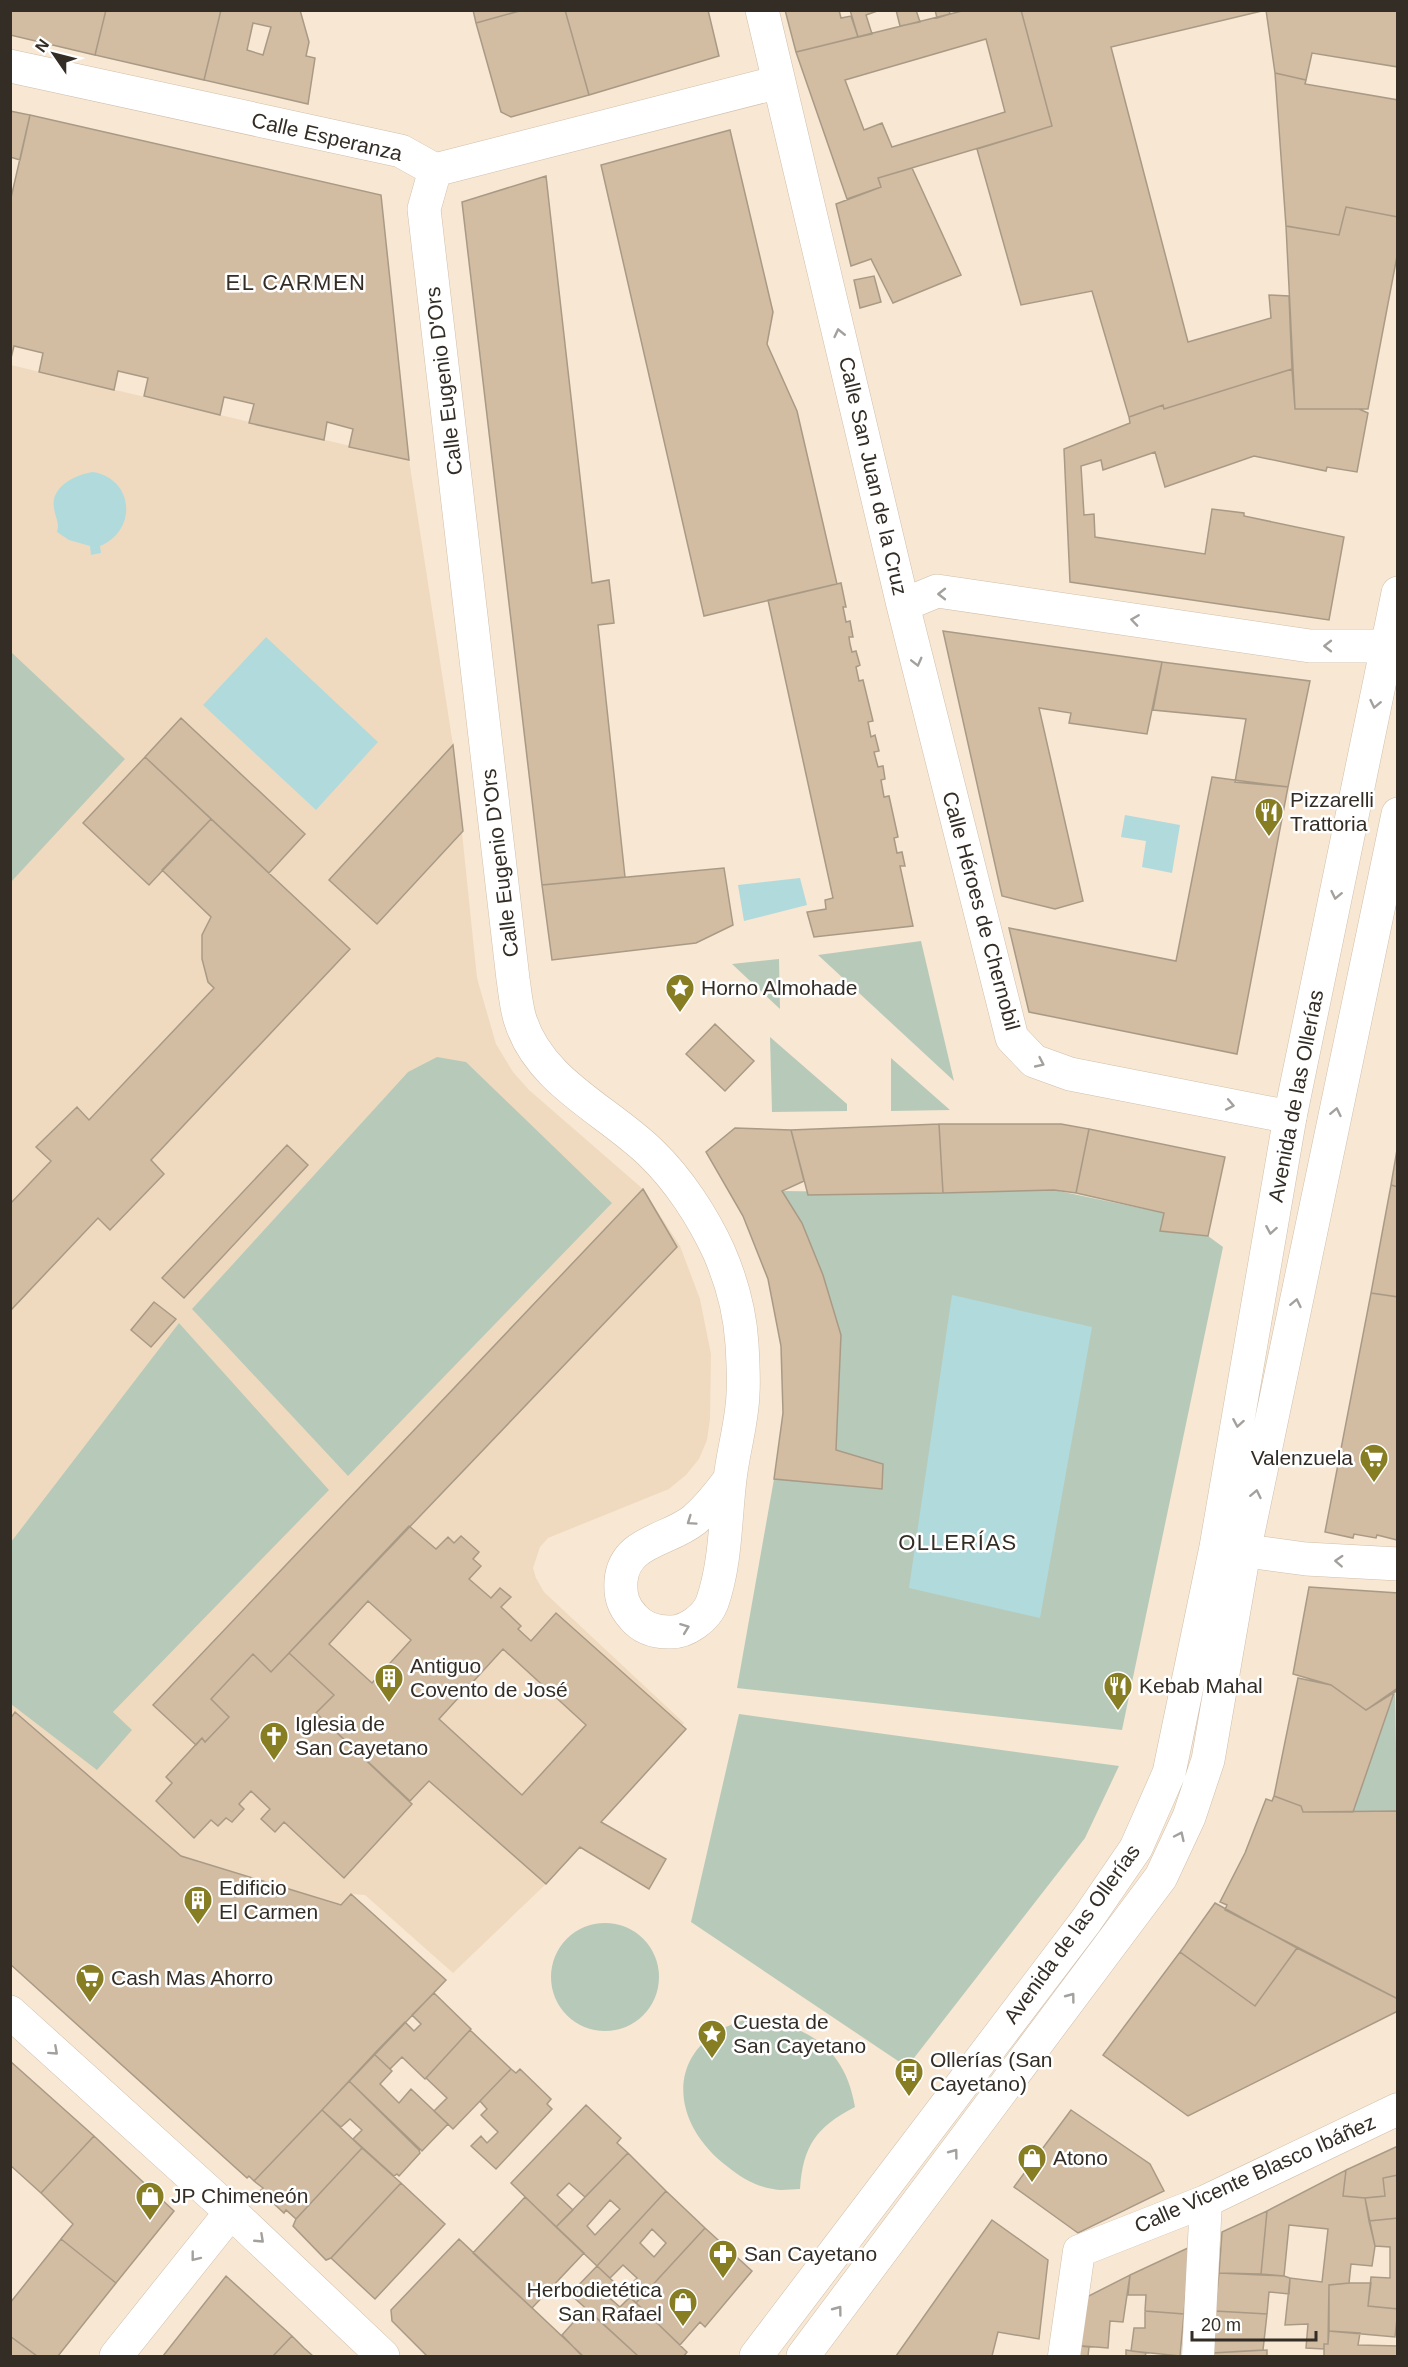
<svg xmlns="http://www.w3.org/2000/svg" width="1408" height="2367" font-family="Helvetica,sans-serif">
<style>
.built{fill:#f0dabf}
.green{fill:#b7cab9}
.water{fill:#b1dadd}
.building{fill:#d2bca2;stroke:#a99a86;stroke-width:1.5;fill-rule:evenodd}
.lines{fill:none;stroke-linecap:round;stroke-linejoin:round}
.pedestrian-casing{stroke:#d0bfab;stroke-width:33}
.minor-casing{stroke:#d0bfab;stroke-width:34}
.secondary-casing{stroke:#d0bfab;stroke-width:34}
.pedestrian{stroke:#fff;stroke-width:32}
.minor{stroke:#fff;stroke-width:33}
.secondary{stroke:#fff;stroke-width:33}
.oneway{stroke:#a3a09d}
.labels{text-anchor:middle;stroke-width:5;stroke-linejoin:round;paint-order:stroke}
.street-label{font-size:21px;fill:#332d25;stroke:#fff}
.poi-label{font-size:21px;fill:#332d25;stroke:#fff;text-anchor:start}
.neighbourhood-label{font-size:22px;letter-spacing:1.5px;fill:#332d25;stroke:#fff}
</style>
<rect width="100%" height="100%" fill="#f8e7d2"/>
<!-- built -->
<path class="built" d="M11,365l398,95 44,285 24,233 19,66 17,28 16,18 114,99 37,57 20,53 11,55 -1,65 -3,21 -8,19 -13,16 -17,14 -121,49 -8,9 -7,21 3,10 8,14 140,131 -2,2 4,4 -84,93 64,37 -17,30 -69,-42 -34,37 -93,89 -88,-78 -14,-1 -10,11 -160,-49 -170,-137z"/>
<!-- green -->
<path class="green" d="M10,651l115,108 -114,123h-1z
M921,941l33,140 -136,-126z
M779,959l1,50 -48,-45z
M770,1037l77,67v7l-75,1z
M437,1057l29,5 146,141 -264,273 -156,-167 216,-237z
M891,1058l59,52 -59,1z
M1054,1190l110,23 -3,18 47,5 15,11 -101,483 -385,-42 37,-209 108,10 -46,-39 5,-115 -59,-144 161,2z
M179,1323l150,167 -216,222 19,18 -35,40 -86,-66v-162z
M1395,1690l2,121 -44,1z
M739,1714l380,52 -34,72 -178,229 -216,-145z
M551 1977a54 54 0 1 1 108 0a54 54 0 1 1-108 0Z
M752,2018c57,8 93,30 103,89 -39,20 -52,39 -55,82 -9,0 -19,2 -27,0 -16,-2 -33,-12 -45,-22 -65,-49 -61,-129 24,-149z"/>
<!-- water -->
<path class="water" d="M93,472c41,7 45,58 7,74l1,7 -10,2 -1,-9 -21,-6 -12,-8c3,-10 -2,-14 -3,-24 -4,-21 22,-34 39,-36z
M266,637l112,105 -62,68 -113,-105z
M1125,815l55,10 -8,48 -30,-6 4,-26 -25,-4z
M800,878l7,27 -63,16 -6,-36z
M952,1295l140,32 -52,291 -131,-30z"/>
<!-- building -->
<path class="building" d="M10,10h96l-11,45 -85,-20z
M106,10h115l-17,70 -109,-25z
M221,10h79l9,32 -3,14 9,2 -7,46 -104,-24zM253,23l18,4 -8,28 -16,-5z
M473,10h50l-47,13z
M523,10h42l24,85 -78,22 -10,-5 -25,-89z
M565,10h143l11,46 -130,39z
M785,10h54l2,8 10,-2 7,21 -62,15z
M850,10h30l-14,5 6,19 -14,3z
M896,10h20l4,12 -20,4z
M935,10h14l1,4 -13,4z
M1021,10l31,116 -174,52 3,9 -34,12 -51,-147 170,-42zM986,39l19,73 -113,35 -10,-24 -18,7 -19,-50z
M1021,10h245l-155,37 77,295 83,-24 -2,-23 20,1 3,73 -128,40 -1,-4 -34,12 -37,-126 -71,14 -44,-156 75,-23z
M1266,10h132v57l-86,-14 -6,27 -31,-7z
M1275,73l31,7 -1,4 93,16v117l-52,-10 -7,28 -53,-9z
M10,111l20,4 -10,45 -10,-3z
M30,115l351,80 28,265 -60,-13 4,-18 -26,-7 -3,18 -75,-17 5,-19 -30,-7 -4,18 -76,-19 4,-18 -30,-7 -4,19 -75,-18 4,-19 -29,-7 -4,16v-160z
M730,130l43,182 -6,32 30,67 40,173 -133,32 -103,-451z
M912,168l49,107 -68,28 -22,-44 -20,7 -15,-62 45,-17 -3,-9z
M546,176l46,407 17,-3 5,43 -16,2 27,252 -83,8 -80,-683z
M1346,207l52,10v34l-30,158h-73l-9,-183 53,9z
M874,276l7,26 -21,6 -6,-28z
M1292,369l3,40h64l9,4 -11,59 -30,-5 -1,4 -72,-15 -89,31 -10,-35 -52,18 -2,-10 -20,6 3,49 10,-1 1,23 110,17 7,-45 32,4v3l100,21 -15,83 -259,-38 -6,-133 66,-26 -1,-6 34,-12 1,4z
M841,583l5,24h-3l3,15 4,-1 3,16h-4l1,7 2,8 4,-1 4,14 -4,2 3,14 4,-1 10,41 -5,1 3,15 4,-2 4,16 -5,1 4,15 5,-1 2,13 -4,1 3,17 5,-1 9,41 -4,1 3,15 5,-1 3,14h-5l13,60 -99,11 -7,-25 19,-3 -1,-9 8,-2 -65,-298z
M943,631l219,31 -15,72 -78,-11 2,-10 -32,-5 44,193 -28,8 -53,-13z
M1162,662l148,19 -22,106 -53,-5 11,-63 -93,-9z
M181,718l124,116 -36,39 -124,-116z
M453,745l10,86 -86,93 -48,-44z
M145,757l66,62 -62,66 -66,-62z
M1212,777l76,10 -51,267 -208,-42 -20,-84 167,33z
M211,819l139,130 -199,211 13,14 -54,56 -12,-12 -88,93v-107l41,-43 -15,-14 41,-40 12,13 125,-132 -6,-6 -6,-23v-24l9,-18 -49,-47z
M724,868l9,57 -37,18 -144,17 -10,-75z
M715,1024l39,37 -29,30 -39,-37z
M939,1124l4,69 -135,2 -17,-65z
M939,1124h122l28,5 -13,64 -22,-3 -111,3z
M735,1128l56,2 13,51 -22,10 20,32 21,52 18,60 -5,115 47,14 -1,25 -108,-10 9,-66 -2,-67 -13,-67 -25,-63 -37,-64z
M1089,1129l136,28 -17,79 -48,-5 4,-18 -88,-20z
M1398,1144v43l-7,-2z
M287,1145l21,20 -124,133 -22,-20z
M1391,1185l7,2v110l-27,-4z
M643,1189l34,58 -406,425 -18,-18 -42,45 18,18 -24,25 -3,-4 -6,7 -43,-40z
M1371,1293l27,4 -1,243 -20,-5 -1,3 -22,-4 -1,4 -28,-6z
M154,1302l22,17 -25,28 -20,-17z
M409,1526l27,23 12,-12 6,6 7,-7 18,16 -6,7 8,7 -12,13 22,19 9,-10 11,9 -10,10 20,19 -3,3 13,12 25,-28 130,116 -85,93 65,37 -17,30 -69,-42 -34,37 -117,-103 -19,20 -94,-88 18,-18 -45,-42zM368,1601l43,39 -39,43 -43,-39zM503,1649l83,76 -64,70 -83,-76z
M1309,1587l89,6v97l-32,20 -35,-25 -38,-11z
M289,1653l45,42 -18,18 96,91 -68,74 -60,-56 -9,10 -14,-13 9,-10 -19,-18 -12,13 5,5 -12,13 -6,-4 -8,8 -7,-6 -17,18 -38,-37 16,-18 -6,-6 36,-39 3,4 24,-25 -18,-18 42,-45 18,18z
M1298,1678l33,7 35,25 29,-20 -42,122h-50l-2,-6 -27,-10z
M15,1712l166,144 160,49 10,-11 95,86 -192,201 -5,-5 -2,2 -237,-214v-245z
M1274,1796l27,10 2,6 95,-1v188l-173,-89 2,-5 -7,-3 25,-49 21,-54 6,2z
M1215,1903l82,45 -42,58 -75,-54z
M1297,1948l101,51v12l-210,105 -85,-61 77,-103 75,54z
M434,1993l37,36 -46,50 -23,-22 -12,12 -16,-15 31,-32 9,9 7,-7 -9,-9z
M470,2030l41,39 -58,60 -19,-18 13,-13 -21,-20z
M374,2054l18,17 -12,13 19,19 12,-14 37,35 -26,27 -73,-70z
M10,2061l84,75 -53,57 -31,-28z
M511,2069l5,4 4,-4 31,30 -4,5 5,5 -56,60 -25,-23 10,-10 6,7 11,-11 -17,-17 6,-6 -7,-8z
M349,2081l70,69 1,3 -21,23 -2,-2 -3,2 -41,-37 9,-9 -12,-11 -9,8 -19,-17z
M586,2105l35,33 -4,5 11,10 -43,44 -16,-14 -12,12 16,15 -17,17 -45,-44z
M322,2110l40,38 -66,71 -10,-9 -2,3 -24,-22 3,-3 -9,-7z
M1071,2110l79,54 14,27 -86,42 -64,-46z
M94,2136l80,75 -58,72 -55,-44 12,-15 -32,-31z
M1398,2146v29l-15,3 2,18 -20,2 -22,-2 3,-26z
M362,2148l39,35 -70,75 -5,2 -33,-34 3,-7z
M628,2153l38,38 -69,75 -41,-39zM610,2200l10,9 -25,26 -8,-9z
M1346,2170l-3,26 22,2 10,48 -3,20 -21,-2 -2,19 -20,2 -1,59h-4v5l-18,-1 2,-24 -23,1 5,-47 32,4 6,-53 -39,-4 -5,51 -23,-2 6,-63z
M1398,2175v43l-29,3 -4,-23 20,-2 -2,-18z
M401,2183l44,41 -70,75 -44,-41z
M666,2191l39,37 -69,75 -12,-11 13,-14 -14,-13 -13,13 -13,-12zM652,2229l14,14 -12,14 -14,-14z
M525,2197l59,56 -52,55 -59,-55z
M1267,2211l-6,63 -42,-1 3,-41z
M1398,2218v91l-30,-3 3,-29 19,1v-31l-15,-1 -6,-25z
M992,2220l56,40 -9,79 -41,-7 -6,24h-96z
M705,2228l47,43 -47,56 -5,-5 -20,23 -44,-42z
M61,2239l55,44 -58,73h-21l-27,-20v-33z
M459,2239l124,117h-156l-35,-35 -1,-11z
M1190,2247l-6,67 -39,-3 1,-16h-18l2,-20z
M597,2266l18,17 -10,11 15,13 10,-10 57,55 -3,4h-46l-68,-62z
M1219,2273l65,3 6,2 -1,16 -20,-2 -2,22 -52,-3z
M1130,2275l-7,47 -13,-1 -2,27 -37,-3 4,-42z
M226,2276l66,60 -19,20h-110z
M1349,2283h22l-3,23 30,3 -3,28 -66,-6v-46z
M586,2308l52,48h-56l-20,-21z
M1145,2311l39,3 -4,42 -49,-5 3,-23h11z
M1215,2311l52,3 -4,36 -51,3z
M1329,2331l31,2 -2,12 40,1v10h-74v-12h4z
M10,2336l27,20h-27z
M292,2336l12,12 9,8h-40z
M1071,2345l18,2 -1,9h-18z
M1126,2350l20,3 -1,3h-19z
M1267,2350v6h-55v-3z"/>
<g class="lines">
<!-- pedestrian casing -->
<g class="pedestrian-casing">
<path id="pedestrian" d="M1064,2356l15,-105 127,-50 192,-92
M1198,2356l8,-155"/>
</g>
<!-- minor casing -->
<g class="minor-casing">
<path id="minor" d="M762,10l141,595 34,-14 373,55h76
M10,66l391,85 34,19 344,-88
M435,170l-11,39 89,770c2,13 3,27 7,40 19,63 87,91 131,134 28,27 52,64 68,99 13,30 21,60 23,92 1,17 2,34 1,50 -1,29 -10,57 -13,85 -5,41 -4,84 -18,124 -6,15 -26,30 -43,29 -13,0 -27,-4 -36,-15 -10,-11 -13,-21 -12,-36 3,-40 47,-40 73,-61 14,-12 25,-26 36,-41
M903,605l109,433 22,23 36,13 220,43
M1217,1547l89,12 92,5
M10,2012l221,200 152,144
M116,2356l115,-144"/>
</g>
<!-- secondary casing -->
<g class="secondary-casing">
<path id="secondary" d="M756,2356l330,-435 50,-73 33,-75 47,-226 74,-430 108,-524
M803,2356l358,-479 28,-60 19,-57 36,-208 154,-738"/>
</g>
<!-- pedestrian -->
<use href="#pedestrian" class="pedestrian"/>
<!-- minor -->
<use href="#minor" class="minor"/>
<!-- secondary -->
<use href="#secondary" class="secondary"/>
</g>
<!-- one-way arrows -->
<defs><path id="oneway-chevron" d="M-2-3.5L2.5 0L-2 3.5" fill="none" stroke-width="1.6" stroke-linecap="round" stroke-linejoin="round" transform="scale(1.5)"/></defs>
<g class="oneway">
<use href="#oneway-chevron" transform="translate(839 333) rotate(-103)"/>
<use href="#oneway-chevron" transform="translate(942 594) rotate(180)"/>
<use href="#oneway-chevron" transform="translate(1135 620) rotate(-172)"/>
<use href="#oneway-chevron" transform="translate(1328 646) rotate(-180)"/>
<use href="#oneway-chevron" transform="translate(917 662) rotate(76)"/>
<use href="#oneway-chevron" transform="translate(1375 704) rotate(102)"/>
<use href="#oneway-chevron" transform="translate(1336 895) rotate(102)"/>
<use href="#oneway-chevron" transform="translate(1040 1063) rotate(25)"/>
<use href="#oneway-chevron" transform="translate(1230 1105) rotate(11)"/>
<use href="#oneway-chevron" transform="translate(1336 1112) rotate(-78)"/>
<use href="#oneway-chevron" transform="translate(1271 1230) rotate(100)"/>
<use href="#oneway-chevron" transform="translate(1296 1303) rotate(-78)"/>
<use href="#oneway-chevron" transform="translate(1238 1423) rotate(100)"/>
<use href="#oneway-chevron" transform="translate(1256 1494) rotate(-78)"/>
<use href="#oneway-chevron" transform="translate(691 1521) rotate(145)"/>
<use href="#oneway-chevron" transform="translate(1339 1561) rotate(-177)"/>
<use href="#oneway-chevron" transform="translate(685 1628) rotate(-21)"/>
<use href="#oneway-chevron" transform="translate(1180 1836) rotate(-65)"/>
<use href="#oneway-chevron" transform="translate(1071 1997) rotate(-53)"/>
<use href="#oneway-chevron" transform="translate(54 2051) rotate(42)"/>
<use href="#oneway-chevron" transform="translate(954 2153) rotate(-53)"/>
<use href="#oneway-chevron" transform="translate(260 2239) rotate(43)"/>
<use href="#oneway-chevron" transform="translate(195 2257) rotate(128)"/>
<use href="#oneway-chevron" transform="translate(838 2310) rotate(-53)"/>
</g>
<!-- icons -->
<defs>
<g id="restaurant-pin" transform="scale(1.5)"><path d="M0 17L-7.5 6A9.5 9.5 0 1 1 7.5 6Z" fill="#877d23" stroke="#fff"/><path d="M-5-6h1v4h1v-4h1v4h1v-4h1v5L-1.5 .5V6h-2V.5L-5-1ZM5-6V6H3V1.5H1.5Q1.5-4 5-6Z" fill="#fff"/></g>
<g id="sight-pin" transform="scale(1.5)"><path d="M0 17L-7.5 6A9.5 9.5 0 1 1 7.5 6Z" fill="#877d23" stroke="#fff"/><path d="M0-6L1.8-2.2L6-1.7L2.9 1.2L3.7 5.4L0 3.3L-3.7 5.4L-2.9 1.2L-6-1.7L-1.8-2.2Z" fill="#fff"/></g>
<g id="supermarket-pin" transform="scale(1.5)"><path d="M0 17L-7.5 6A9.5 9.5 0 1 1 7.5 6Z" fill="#877d23" stroke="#fff"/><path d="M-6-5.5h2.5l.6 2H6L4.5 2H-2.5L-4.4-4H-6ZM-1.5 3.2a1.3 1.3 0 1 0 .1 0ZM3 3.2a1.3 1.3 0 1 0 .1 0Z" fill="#fff"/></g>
<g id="building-pin" transform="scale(1.5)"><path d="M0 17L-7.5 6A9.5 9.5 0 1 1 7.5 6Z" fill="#877d23" stroke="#fff"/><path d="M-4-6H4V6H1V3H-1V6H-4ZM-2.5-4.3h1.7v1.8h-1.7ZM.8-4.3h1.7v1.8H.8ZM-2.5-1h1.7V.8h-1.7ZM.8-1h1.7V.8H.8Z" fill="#fff"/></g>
<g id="church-pin" transform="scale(1.5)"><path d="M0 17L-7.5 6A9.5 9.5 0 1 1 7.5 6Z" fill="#877d23" stroke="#fff"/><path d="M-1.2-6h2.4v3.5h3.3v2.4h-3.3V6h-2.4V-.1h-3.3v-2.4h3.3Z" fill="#fff"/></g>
<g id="bus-pin" transform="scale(1.5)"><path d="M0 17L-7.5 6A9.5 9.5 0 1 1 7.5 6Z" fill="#877d23" stroke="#fff"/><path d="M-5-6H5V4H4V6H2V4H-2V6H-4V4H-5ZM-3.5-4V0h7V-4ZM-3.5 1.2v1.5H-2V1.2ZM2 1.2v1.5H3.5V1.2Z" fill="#fff"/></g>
<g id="shop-pin" transform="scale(1.5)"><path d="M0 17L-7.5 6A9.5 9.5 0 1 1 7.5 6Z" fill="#877d23" stroke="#fff"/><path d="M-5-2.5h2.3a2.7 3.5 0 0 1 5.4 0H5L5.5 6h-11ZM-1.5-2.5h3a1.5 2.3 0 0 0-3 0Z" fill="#fff"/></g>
<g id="pharmacy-pin" transform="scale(1.5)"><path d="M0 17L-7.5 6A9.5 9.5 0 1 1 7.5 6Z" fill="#877d23" stroke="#fff"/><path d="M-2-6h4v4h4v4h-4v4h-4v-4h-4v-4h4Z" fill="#fff"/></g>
</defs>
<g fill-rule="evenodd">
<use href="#restaurant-pin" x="1269" y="812"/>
<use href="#sight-pin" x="680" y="988"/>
<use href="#supermarket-pin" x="1374" y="1458"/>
<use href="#building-pin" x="389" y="1678"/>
<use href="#restaurant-pin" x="1118" y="1686"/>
<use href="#church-pin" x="274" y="1736"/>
<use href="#building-pin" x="198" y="1900"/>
<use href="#supermarket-pin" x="90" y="1978"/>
<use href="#sight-pin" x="712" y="2034"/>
<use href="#bus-pin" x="909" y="2072"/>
<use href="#shop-pin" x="1032" y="2158"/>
<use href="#shop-pin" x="150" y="2196"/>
<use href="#pharmacy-pin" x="723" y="2254"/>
<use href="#shop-pin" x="683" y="2302"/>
</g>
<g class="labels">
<!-- street labels -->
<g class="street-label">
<text transform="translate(327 137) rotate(13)" y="7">Calle Esperanza</text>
<text transform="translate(444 381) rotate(-97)" y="7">Calle Eugenio D'Ors</text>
<text transform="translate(873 476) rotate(77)" y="7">Calle San Juan de la Cruz</text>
<text transform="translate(500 863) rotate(-97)" y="7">Calle Eugenio D'Ors</text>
<text transform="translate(981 911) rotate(75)" y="7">Calle Héroes de Chernobil</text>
<text transform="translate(1296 1096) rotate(-79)" y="7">Avenida de las Ollerías</text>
<text transform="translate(1072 1934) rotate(-54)" y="7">Avenida de las Ollerías</text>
<text transform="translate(1255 2174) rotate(-24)" y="7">Calle Vicente Blasco Ibáñez</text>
</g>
<!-- poi labels -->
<g class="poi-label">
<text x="1290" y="807">Pizzarelli<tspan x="1290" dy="24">Trattoria</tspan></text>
<text x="701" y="995">Horno Almohade</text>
<text x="1353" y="1465" text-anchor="end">Valenzuela</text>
<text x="410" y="1673">Antiguo<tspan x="410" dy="24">Covento de José</tspan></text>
<text x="1139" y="1693">Kebab Mahal</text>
<text x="295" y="1731">Iglesia de<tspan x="295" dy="24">San Cayetano</tspan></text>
<text x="219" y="1895">Edificio<tspan x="219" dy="24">El Carmen</tspan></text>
<text x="111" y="1985">Cash Mas Ahorro</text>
<text x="733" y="2029">Cuesta de<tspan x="733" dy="24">San Cayetano</tspan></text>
<text x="930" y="2067">Ollerías (San<tspan x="930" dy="24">Cayetano)</tspan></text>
<text x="1053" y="2165">Atono</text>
<text x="171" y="2203">JP Chimeneón</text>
<text x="744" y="2261">San Cayetano</text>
<text x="662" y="2297" text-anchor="end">Herbodietética<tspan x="662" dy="24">San Rafael</tspan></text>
</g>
<!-- neighbourhood labels -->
<g class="neighbourhood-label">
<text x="296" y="290">EL CARMEN</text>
<text x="958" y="1550">OLLERÍAS</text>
</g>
</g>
<!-- border -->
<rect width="1408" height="2367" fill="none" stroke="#332d25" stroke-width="24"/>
<!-- north arrow -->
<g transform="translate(54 54) rotate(305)" stroke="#ffffff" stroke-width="4.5" paint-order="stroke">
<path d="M0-4.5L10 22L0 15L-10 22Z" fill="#332d25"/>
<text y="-9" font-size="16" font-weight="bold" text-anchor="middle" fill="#332d25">N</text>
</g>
<!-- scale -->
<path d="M1192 2331v9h124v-9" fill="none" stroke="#332d25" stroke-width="3"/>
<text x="1201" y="2331" font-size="18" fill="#332d25" stroke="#ffffff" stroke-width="4.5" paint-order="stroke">20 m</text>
</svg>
